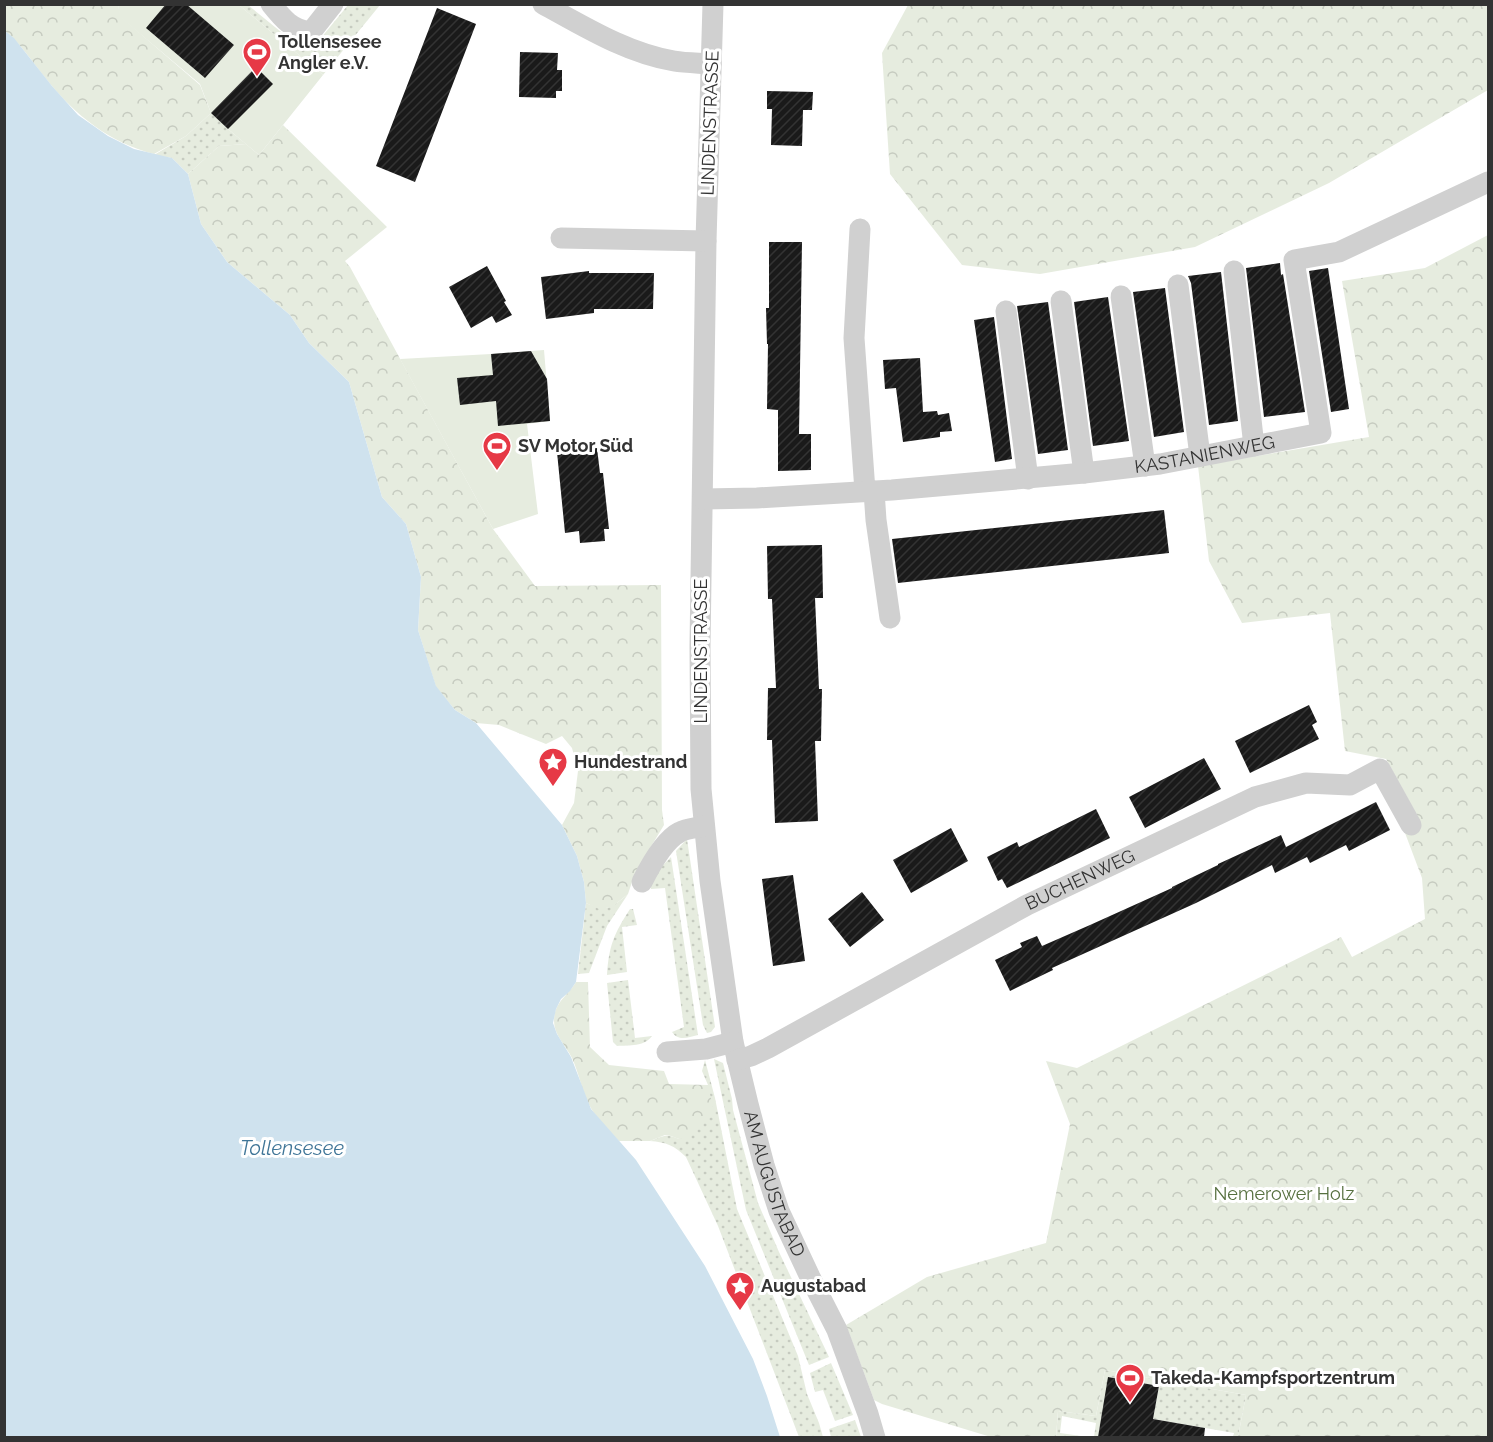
<svg xmlns="http://www.w3.org/2000/svg" width="1493" height="1442" font-family="Raleway,sans-serif">
<style>
.grass{fill:url(#grass-dots)}
.forest{fill:url(#forest-crowns)}
.park{fill:#e6ecdf}
.water{fill:#cfe2ee}
.building{fill:url(#building-hatch)}
.lines{fill:none;stroke-linecap:round;stroke-linejoin:round}
.minor{stroke:#d0d0d0;stroke-width:21}
.labels{text-anchor:middle;stroke-width:6;stroke-linejoin:round;paint-order:stroke}
.poi-label{font-size:18px;font-weight:bold;fill:#333;stroke:#fff;text-anchor:start}
.street-label{font-size:18px;fill:#333;stroke:#fff}
.park-label{font-size:18px;fill:#56703f;stroke:#fff}
.water-label{font-size:20px;font-style:italic;fill:#3f7597;stroke:#fff}
</style>
<defs>
<pattern id="grass-dots" width="8" height="8" patternUnits="userSpaceOnUse" patternTransform="scale(1.5)"><rect width="8" height="8" fill="#e6ecdf"/><path d="M2 2h.1M6 6h.1" fill="none" stroke="#c6cbc0" stroke-width="1.8" stroke-linecap="round"/></pattern>
<pattern id="forest-crowns" width="20" height="18" patternUnits="userSpaceOnUse" patternTransform="scale(1.5)"><rect width="20" height="18" fill="#e6ecdf"/><path d="M2 6a3 3 0 1 1 6 0M12 15a3 3 0 1 1 6 0" fill="none" stroke="#c6cbc0"/></pattern>
<pattern id="building-hatch" width="6" height="6" patternUnits="userSpaceOnUse" patternTransform="scale(1.5)"><rect width="6" height="6" fill="#1a1a1a"/><path d="M-1 1l2-2M0 6l6-6M5 7l2-2" fill="none" stroke="#333"/></pattern>
</defs>
<rect width="100%" height="100%" fill="#fff"/>
<!-- grass -->
<path class="grass" d="M239,5h9l43,35 25,4 32,-39h32l-57,70z
M211,113l17,16 18,15 -27,2 -31,28 -16,-16 -18,-3 32,-19z
M687,839l28,188 -4,5 -4,1 -4,-8 -27,-174z
M671,857l27,178c-10,2 -19,7 -26,-3l12,-5 -19,-139 -14,1c-2,-14 11,-22 20,-32z
M628,894l-21,32 -18,47 -11,1 8,-71c22,9 25,5 42,-9z
M630,909h3l4,16 -15,2 5,45 -20,3c2,-30 7,-41 23,-66z
M628,980l7,58 17,-2c-8,11 -22,9 -35,10l-4,-4 -6,-59z
M714,1059l9,4 9,36 1,11 25,93 21,49 50,105 -20,8 -63,-155z
M705,1060l10,38 22,111 61,147 9,38 12,29 4,14h-24l-81,-211 -32,-69c-11,-11 -20,-15 -36,-16 13,-5 16,-8 29,-2l29,-54 -6,-14z
M831,1363l22,52 -18,6 -12,-31 -8,2 -5,-19z
M1105,1370l141,25 -8,42h-5l1,-4 -81,-14 6,-33 -50,-9 -11,60h-4l2,-14 -34,-7 -2,17 28,4 -32,1 2,-27 38,5z
M855,1420l6,17h-30l-2,-8z"/>
<!-- forest -->
<path class="forest" d="M4,5h114l3,12 79,68 11,28 -25,23 -32,18c-44,-11 -79,-39 -107,-74 -14,-17 -26,-36 -42,-49z
M908,5h580v85l-159,93 -134,64 -155,27 -78,-9 -72,-91 -8,-121z
M283,125l104,102 -42,34 5,6 143,262 42,57 126,-1 1,225 2,15 -29,48 -7,21 -16,13 -13,2 -13,-6 -2,-21 -7,-26 -15,-31 12,-22 4,-32 -6,-23 -10,-12 -16,8 -47,-19 -23,-2 -21,-13 -19,-23 -18,-57 3,-53 -15,-53 -24,-27 -33,-115 -40,-39 -19,-28 -63,-53 -26,-38 -13,-50 31,-28 27,-2 13,11z
M1488,235v1202h-250l8,-42 -141,-25 -9,46 -38,-5 -2,26h-65l-109,-33 -8,-4 -28,-75 81,-48 119,-34 24,-119 -24,-63 31,7 264,-131 11,20 73,-38 -3,-41 -20,-53 16,-8 -32,-58 -41,-8 -15,-138 -88,10 -33,-62 -11,-95 171,-29 -27,-156 83,-13z
M576,982h12l2,65 19,18 55,6 5,13 39,1 6,27 -2,4 -27,22 -6,1 -8,-3 -6,-1 -15,6h-31c-9,-10 -20,-20 -27,-31 -9,-14 -13,-37 -20,-52 -6,-12 -18,-23 -18,-37 0,-19 13,-24 22,-39z"/>
<!-- park -->
<path class="park" d="M118,5h121l84,70 -64,80 -31,-26 -17,-16 -11,-29 -80,-67z
M544,350l6,71 -23,3 11,90 -45,15 -93,-170 91,-5z"/>
<!-- water -->
<path class="water" d="M5,31l9,7 38,48 26,29 30,21 26,13 38,9 16,16 13,50 26,38 63,53 19,28 40,39 33,115 24,27 15,53 -3,53 18,56 19,24 21,13 86,102 15,31 7,26 2,21 -10,79 -6,9 -9,8 -5,10 -3,14 4,11 14,23 20,52 45,51 69,106 48,93 14,37 13,41h-775z"/>
<!-- building -->
<path class="building" d="M166,4h20l48,41 -29,33 -59,-50z
M437,8l39,16 -61,158 -39,-16z
M520,52l38,1 -1,17h5v21h-6v7l-37,-1z
M256,67l17,17 -45,45 -17,-16z
M767,91l46,1 -1,18h-9l-1,36 -31,-1 1,-36h-5z
M769,242h33l-3,192h12v36l-33,1v-61l-11,-1 1,-65h-1l-1,-36h3z
M1280,263l1,12 2,-1 22,138 -41,5 -18,-149z
M487,266l19,35 -2,1 8,13 -16,8 -4,-7 -21,12 -22,-41z
M1328,268l21,141 -18,3 -22,-141z
M589,271v2h65l-1,36h-59v4l-48,6 -5,-42z
M1221,272l17,149 -29,4 -18,-142 -3,-7z
M1165,288l19,144 -30,5 -21,-145z
M1108,297l21,144 -36,5 -19,-144z
M1048,302l20,148 -30,4 -21,-148z
M994,317l18,142 -17,3 -21,-142z
M531,351l16,28 3,42 -52,5 -2,-25 -36,4 -3,-27 36,-3 -2,-21z
M920,358l3,54 14,-1 1,4 11,-2 3,18 -12,1v5l-37,5 -7,-54 -11,1 -2,-29z
M597,448l3,25h3l6,56h-5l1,12 -25,2 -1,-12 -14,2 -8,-81z
M1164,510l5,43 -271,30 -6,-44z
M822,545l1,53h-8l4,91h3l-1,52h-6l3,80 -43,2 -3,-83h-5l1,-52h8l-4,-89h-4l-1,-53z
M1309,705l8,17 -5,3 7,14 -69,34 -15,-32z
M1204,758l17,31 -76,39 -16,-31z
M1376,802l14,28 -41,21 -3,-6 -36,18 -3,-6 -32,16 -3,-8 -76,38 -144,65 1,2 -43,21 -15,-31 27,-13 -2,-4 17,-7 5,10 48,-21 82,-37v-1l46,-22v-1l63,-29 5,12z
M1096,809l14,29 -103,50 -5,-9 -4,2 -11,-24 30,-15 2,5z
M951,828l17,33 -57,32 -18,-33z
M793,875l12,86 -32,5 -11,-87z
M862,892l22,28 -34,27 -22,-28z
M1108,1377l51,9 -6,33 52,9 -1,9h-106z"/>
<g class="lines">
<!-- minor -->
<g class="minor">
<path d="M271,4c12,15 21,26 40,28l22,-28"/>
<path d="M543,4c42,23 84,49 131,57 12,2 25,2 37,3"/>
<path id="s1" d="M713,4l-7,237 -6,405 1,143 9,92 23,161 15,62 16,61 15,46 31,66 27,53 31,84 7,24"/>
<path d="M860,229l-6,109 11,153"/>
<path d="M561,238l145,3"/>
<path d="M1234,271l20,175"/>
<path d="M1178,285l22,171"/>
<path d="M1121,296l24,170"/>
<path d="M1061,301l23,172"/>
<path d="M1006,311l22,168"/>
<path d="M874,491l2,29 14,98"/>
<path id="s2" d="M703,499l54,-1 135,-8 192,-17 76,-9 161,-31 -27,-173 45,-8 149,-70"/>
<path d="M642,882c8,-16 22,-42 38,-50 7,-4 16,-4 24,-6"/>
<path d="M667,1052l39,-3 27,-7"/>
<path id="s3" d="M737,1060l14,-4 17,-8 259,-143 228,-108 51,-14 44,2 30,-16 31,56"/>
</g>
</g>
<!-- icons -->
<defs>
<g id="stadium-pin" transform="scale(1.5)"><path d="M0 17L-7.5 6A9.5 9.5 0 1 1 7.5 6Z" fill="#e63946" stroke="#fff"/><path d="M0-5a6.5 5 0 1 0 0 10a6.5 5 0 1 0 0-10ZM-3.5-1.8h7v3.6h-7Z" fill="#fff"/></g>
<g id="sight-pin" transform="scale(1.5)"><path d="M0 17L-7.5 6A9.5 9.5 0 1 1 7.5 6Z" fill="#e63946" stroke="#fff"/><path d="M0-6L1.8-2.2L6-1.7L2.9 1.2L3.7 5.4L0 3.3L-3.7 5.4L-2.9 1.2L-6-1.7L-1.8-2.2Z" fill="#fff"/></g>
</defs>
<g fill-rule="evenodd">
<use href="#stadium-pin" x="257" y="52"/>
<use href="#stadium-pin" x="497" y="446"/>
<use href="#sight-pin" x="553" y="762"/>
<use href="#sight-pin" x="740" y="1286"/>
<use href="#stadium-pin" x="1130" y="1378"/>
</g>
<g class="labels">
<!-- poi labels -->
<g class="poi-label">
<text x="278" y="48">Tollensesee<tspan x="278" dy="21">Angler e.V.</tspan></text>
<text x="518" y="452">SV Motor Süd</text>
<text x="574" y="768">Hundestrand</text>
<text x="761" y="1292">Augustabad</text>
<text x="1151" y="1384">Takeda-Kampfsportzentrum</text>
</g>
<!-- street labels -->
<g class="street-label">
<text transform="translate(710 123) rotate(-88)" y="6">LINDENSTRASSE</text>
<text dy="6" stroke="none"><textPath href="#s2" startOffset="504">KASTANIENWEG</textPath></text>
<text transform="translate(701 651) rotate(-90)" y="6">LINDENSTRASSE</text>
<text dy="6" stroke="none"><textPath href="#s3" startOffset="388">BUCHENWEG</textPath></text>
<text dy="6" stroke="none"><textPath href="#s1" startOffset="1188">AM AUGUSTABAD</textPath></text>
</g>
<!-- park labels -->
<g class="park-label">
<text x="1284" y="1200">Nemerower Holz</text>
</g>
<!-- water labels -->
<g class="water-label">
<text x="292" y="1155">Tollensesee</text>
</g>
</g>
<!-- border -->
<rect width="1493" height="1442" fill="none" stroke="#333333" stroke-width="12"/>
</svg>
